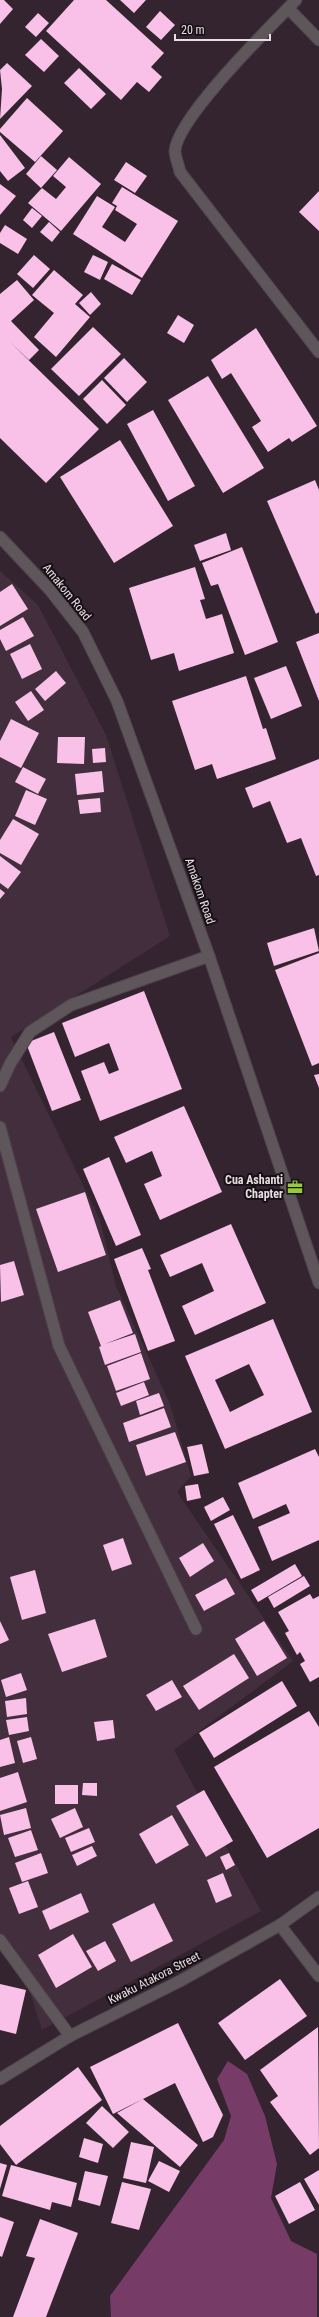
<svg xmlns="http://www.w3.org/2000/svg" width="319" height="2317" font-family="'Roboto Condensed',sans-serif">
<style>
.built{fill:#432e3d}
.forest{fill:#763b67}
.building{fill:#f9c1e8;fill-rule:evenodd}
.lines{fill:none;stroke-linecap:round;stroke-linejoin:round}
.service-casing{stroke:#50424c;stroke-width:13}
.minor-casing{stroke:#50424c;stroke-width:13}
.tertiary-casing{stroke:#50424c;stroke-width:13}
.service{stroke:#5e565b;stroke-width:11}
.minor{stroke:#5e565b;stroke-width:11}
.tertiary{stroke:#5e565b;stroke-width:11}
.labels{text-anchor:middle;stroke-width:4;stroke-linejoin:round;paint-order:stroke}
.street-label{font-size:12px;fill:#e8dde4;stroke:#161014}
.poi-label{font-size:12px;font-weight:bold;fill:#e8dde4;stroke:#161014;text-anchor:end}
</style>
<rect width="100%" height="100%" fill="#33242f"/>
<!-- built -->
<path class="built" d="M0,571l38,34 68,130 64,201 -159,101 89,183 16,66 54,118 21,72 -14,16 116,169 -119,89 87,161 -219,119 -14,-44 -28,-37z"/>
<!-- forest -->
<path class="forest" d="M228,2061l19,13 18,42 12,48 -6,34 20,43 26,13v63h-206l-1,-21 114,-156 7,-24 -14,-37z"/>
<!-- building -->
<path class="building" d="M0,0h4l9,9 -13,15z
M74,0h32l58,53 -13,14 11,10 -13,15 -12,-10 -16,18 -75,-69z
M120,0h26l-12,13z
M160,11l15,14 -14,15 -15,-13z
M38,13l11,10 -13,14 -11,-10z
M41,39l18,17 -15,16 -19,-17z
M7,63l25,23 -32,33 2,-30 -2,-19z
M79,68l27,26 -15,15 -27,-26z
M27,98l36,33 -28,31 -35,-30v-3z
M0,135l25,33 -17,13 -8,-10z
M41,156l16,14 -16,18 -15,-14z
M69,157l32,27 -40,47 -33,-28 14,-15 14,11 10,-12 -13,-11z
M126,162l21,14 -12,17 -21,-13z
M0,184l16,12 -16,19z
M122,187l56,34 -36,57 -69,-44 24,-38 18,11 -13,20 23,15 12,-18 -22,-14 2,-4 -5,-3z
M319,191v40l-20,-19z
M32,208l10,8 -10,12 -9,-8z
M49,222l11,10 -8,10 -12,-10z
M5,225l22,14 -9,15 -18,-11v-10z
M34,255l16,14 -17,19 -16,-14z
M93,255l15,7 -8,18 -16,-8z
M112,264l29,16 -9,15 -28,-16z
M54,270l29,25 -8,9 15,13 -34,40 -22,-20 20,-24 -22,-18z
M17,280l17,20 -23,21 28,29 -10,10 -20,-19 90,88 -53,54 -46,-45v-144z
M91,292l10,12 -11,11 -11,-12z
M178,315l16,10 -10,18 -17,-10z
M93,327l28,27 -42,42 -28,-27z
M256,328l61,98 -25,16 -3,-4 -21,14 -16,-25 9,-6 -30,-48 -9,6 -11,-19z
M124,358l23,24 -20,20 -23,-24z
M208,376l56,92 -41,25 -55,-93z
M102,380l24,25 -19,19 -24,-25z
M153,410l42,76 -27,15 -41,-77z
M120,440l53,86 -59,37 -54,-86z
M315,480l4,10v122l-3,2 -49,-113z
M226,533l5,17 -31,11 -6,-16z
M242,547l36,95 -33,13 -27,-71 -7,2 -9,-23z
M195,567l10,32 -5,1 6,19 16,-5 12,39 -55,18 -5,-18 -23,7 -22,-72z
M12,584l16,25 -28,17v-34z
M23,617l11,19 -28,15 -6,-12v-9z
M319,633v68l-23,-59z
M30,644l12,25 -20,10 -12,-25z
M286,666l16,40 -31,13 -17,-41z
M56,671l10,12 -21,18 -10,-12z
M246,676l17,53 3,-1 10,31 -59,20 -5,-15 -17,6 -23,-69z
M31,691l13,19 -16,11 -13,-19z
M11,719l28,14 -18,35 -21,-11v-16z
M58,737h27l-1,27 -27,-1z
M105,748l1,14 -13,1 -1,-14z
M319,759v116l-3,1 -15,-38 -14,5 -17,-42 -17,7 -8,-20z
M23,767l23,12 -8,15 -23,-12z
M102,771l2,21 -27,3 -2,-21z
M26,790l21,9 -12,26 -20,-9z
M100,798l1,14 -21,2 -2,-14z
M13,819l26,15 -18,31 -21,-12v-13z
M0,856l21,16 -13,17 -8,-6z
M0,889l5,4 -5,6z
M314,928l5,23 -45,15 -7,-23z
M319,953v110l-7,3 -37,-96z
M144,991l38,98 -82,32 -19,-50 23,-9 5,12 10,-4 -10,-27 -34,14 -13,-34z
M54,1032l27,68 -29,11 -26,-68z
M319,1074v14l-5,-13z
M184,1106l38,86 -62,28 -16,-36 18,-8 -10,-25 -26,12 -12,-26z
M109,1157l32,78 -25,11 -33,-77z
M85,1192l21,63 -48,17 -22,-63z
M231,1224l35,79 -71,32 -13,-29 32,-15 -12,-28 -32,14 -10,-22z
M142,1248l9,21 -3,1 27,71 -27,10 -34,-92z
M14,1261l10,34 -23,7 -1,-37z
M120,1300l13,33 -28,11 30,-10 6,18 -36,13 -6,-18 2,-1 -13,-34z
M273,1319l39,93 -87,37 -40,-93zM249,1364l15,31 -34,17 -15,-32z
M141,1353l9,26 -34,12 -9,-25z
M144,1382l5,13 -28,11 -5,-13z
M159,1393l5,13 -24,9 -4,-14z
M164,1408l7,19 -42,15 -6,-19z
M175,1432l11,30 -40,14 -10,-31z
M202,1444l7,29 -15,3 -7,-29z
M315,1449l4,8v83l-47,21 -14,-34 32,-14 -4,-9 -33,15 -15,-36z
M198,1484l3,14 -14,3 -2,-15z
M223,1497l7,13 -19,11 -7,-14z
M233,1515l27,55 -19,9 -27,-55z
M123,1538l9,26 -20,7 -9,-26z
M203,1543l11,18 -24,16 -11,-19z
M295,1564l7,12 -44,26 -7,-12z
M35,1570l11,43 -24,7 -12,-43z
M304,1576l6,10 -36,22 -6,-11z
M226,1578l9,16 -31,17 -9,-16z
M310,1594l3,5 6,-3v81l-9,5 -10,-18 5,-3 -5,-9 -3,3 -12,-22 4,-2 -11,-19z
M95,1619l12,38 -45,15 -14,-38z
M0,1621l9,19 -9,4z
M264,1621l23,37 -30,18 -22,-37z
M234,1654l15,24 -50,32 -16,-24z
M21,1673l6,17 -21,7 -5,-17z
M172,1680l10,17 -26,14 -10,-16z
M282,1681l15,25 -83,52 -15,-25z
M26,1698l1,16 -20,3 -2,-16z
M309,1711l10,16v101l-52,30 -53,-91z
M27,1717l2,14 -20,4 -3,-15z
M113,1720l2,18 -18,3 -3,-19z
M9,1737l6,26 -15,4v-27z
M31,1737l6,22 -14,4 -6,-22z
M18,1772l9,30 -27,9v-33z
M83,1783h14v13l-15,-1z
M55,1785h23v19h-23z
M204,1790l29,51 -27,16 -30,-51z
M26,1808l5,20 -27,7 -4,-20z
M75,1808l8,19 -23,11 -9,-19z
M172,1815l17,30 -33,19 -17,-30z
M89,1828l6,14 -24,10 -6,-14z
M31,1830l7,20 -23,7 -7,-19z
M92,1846l5,10 -20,10 -5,-11z
M41,1853l7,20 -26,9 -7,-19z
M229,1853l6,12 -9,5 -6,-13z
M223,1873l9,23 -16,7 -9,-23z
M28,1881l10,26 -19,7 -10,-26z
M81,1893l8,19 -39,18 -8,-19z
M154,1903l19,38 -42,21 -19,-38z
M73,1934l19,33 -36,21 -18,-33z
M105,1941l11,20 -18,10 -12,-20z
M280,1979l27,37 -62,44 -27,-37z
M0,1984l26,6 -10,44 -16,-4z
M178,2023l45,92 -10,22 -10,5 -28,-59 -62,31 -23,-47z
M318,2027l1,121 -9,7 -40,-53 8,-6 -18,-26z
M78,2067l24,33 -86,65 -16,-21v-18z
M143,2099l55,46 -18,22 -63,-54z
M102,2106l27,26 -16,16 -27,-25z
M84,2138l19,6 -5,19 -19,-6z
M131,2142l23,5 -8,36 -23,-5z
M159,2161l21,10 -11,21 -21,-11z
M0,2163l7,2 -7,24z
M11,2165l66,18 -6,24 -19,-5 -2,8 -48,-14z
M319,2170v35l-15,-26z
M85,2171l23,5 -8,30 -22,-6z
M122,2182l29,7 -12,41 -28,-7z
M300,2182l15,28 -26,14 -14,-28z
M0,2217l14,5 -12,35 -2,-1z
M40,2219l38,14 -32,84h-33l22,-59 -9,-2z"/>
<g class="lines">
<!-- service casing -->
<g class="service-casing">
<path id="service" d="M0,1940l70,96"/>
</g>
<!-- minor casing -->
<g class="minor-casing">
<path id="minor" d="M296,0c-26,27 -119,118 -121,151 0,6 4,15 5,21l139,180
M288,8l31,32
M0,1086l10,-22 20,-32 41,-27 138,-49
M0,1127l59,219 137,283
M280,1925l39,51"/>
</g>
<!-- tertiary casing -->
<g class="tertiary-casing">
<path id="tertiary" d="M0,537l50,53 33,42 34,69 92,255 110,327
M0,2079l70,-43 110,-55 100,-56 39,-28"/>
</g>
<!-- service -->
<use href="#service" class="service"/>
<!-- minor -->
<use href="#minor" class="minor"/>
<!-- tertiary -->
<use href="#tertiary" class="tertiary"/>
</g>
<!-- icons -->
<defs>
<g id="office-bare" transform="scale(1.2)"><path d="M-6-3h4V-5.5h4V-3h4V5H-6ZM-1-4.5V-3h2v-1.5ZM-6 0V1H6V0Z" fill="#96cc39" stroke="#161014" stroke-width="2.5" paint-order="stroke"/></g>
</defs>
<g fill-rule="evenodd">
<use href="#office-bare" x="295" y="1187"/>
</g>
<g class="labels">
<!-- street labels -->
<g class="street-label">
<text transform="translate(67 592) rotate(51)" y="4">Amakom Road</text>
<text transform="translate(200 891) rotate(71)" y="4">Amakom Road</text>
<text transform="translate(154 1978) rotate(-27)" y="4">Kwaku Atakora Street</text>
</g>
<!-- poi labels -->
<g class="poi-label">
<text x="283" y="1184">Cua Ashanti<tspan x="283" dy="14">Chapter</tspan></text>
</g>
</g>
<!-- scale -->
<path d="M175 34v6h95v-6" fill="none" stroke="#e8dde4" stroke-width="2"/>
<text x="181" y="34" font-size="12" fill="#e8dde4" stroke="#161014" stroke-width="3" paint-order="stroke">20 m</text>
</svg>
